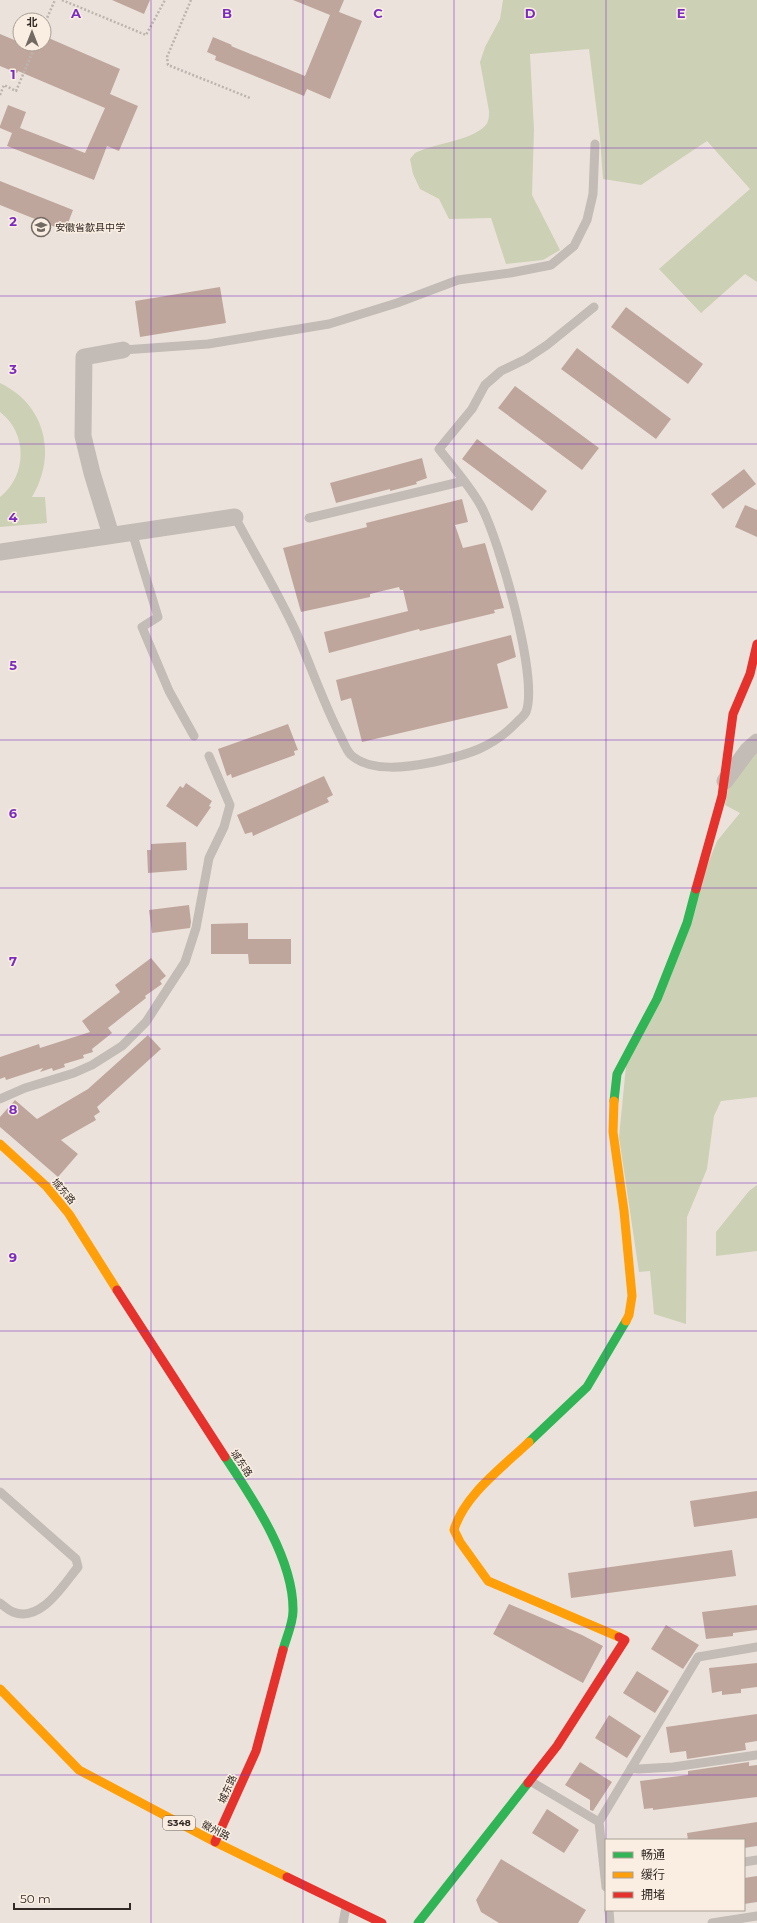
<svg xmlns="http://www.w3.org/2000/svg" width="757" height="1923" font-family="Montserrat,'Noto Sans SC',sans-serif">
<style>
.green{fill:#ccd0b4}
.building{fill:#bfa69c}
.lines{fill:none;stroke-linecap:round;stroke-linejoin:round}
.path{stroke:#bcb4ae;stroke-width:2.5;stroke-dasharray:2 2;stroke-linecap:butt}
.lane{stroke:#c3bbb5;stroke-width:9}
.street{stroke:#c3bbb5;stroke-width:17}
.fast{stroke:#30b455;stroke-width:9}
.slow{stroke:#ff9f0a;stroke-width:9}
.jam{stroke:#e5322d;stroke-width:9}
.grid{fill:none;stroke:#7b2cbf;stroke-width:1;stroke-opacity:0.55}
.labels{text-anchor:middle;stroke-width:3;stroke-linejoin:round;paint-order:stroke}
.shield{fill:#f9eee1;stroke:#6e645d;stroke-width:1}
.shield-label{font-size:9px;font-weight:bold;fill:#332924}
.poi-label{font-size:10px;fill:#332924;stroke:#f9eee1;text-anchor:start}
.street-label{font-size:10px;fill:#332924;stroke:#f9eee1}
.grid-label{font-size:13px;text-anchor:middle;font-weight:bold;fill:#7b2cbf;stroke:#f9eee1;stroke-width:3;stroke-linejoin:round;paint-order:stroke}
</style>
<rect width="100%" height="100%" fill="#ebe3db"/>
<!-- green -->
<path class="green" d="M503,0h254v282l-12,-8 -44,39 -42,-44 91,-80 -43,-48 -66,44 -38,-6 -3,-41 -11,-89 -59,5 4,76 -2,65 28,55 -17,10 -37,4 -15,-46 -42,1 -10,-20 -19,-10 -7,-15 -3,-15 5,-6c20,-10 55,-12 70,-27 4,-4 4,-10 4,-15l-9,-49 5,-15 15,-28z
M0,383c46,22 57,72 32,114h13l2,26 -47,4v-30c27,-21 28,-64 0,-85z
M757,751v346l-36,4 -7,15 -7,53 -20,48 -1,107 -32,-10 -4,-43 -11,1 -20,-135 7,-71 91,-225 23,-28 -15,-8 5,-26z
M757,1185v66l-41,5v-24l33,-41z"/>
<!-- building -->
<path class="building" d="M112,0h38l-6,14z
M293,0h51l-5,12 23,9 -32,78 -23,-10 -3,7 -89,-36 1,-4 -9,-4 6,-15 19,8 -1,1 74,30 25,-61z
M0,34l38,16 3,-6h3v-8l76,33 -10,25 28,12 -19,45 -12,-5 -13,34 -87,-34 5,-13 -12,-5v-2l8,-21 18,7 -6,16 65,25 20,-45 -87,-37 -1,2 -17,-7z
M0,181l73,29 -8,21 -65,-26z
M220,287l6,36 -86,14 -5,-36z
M626,307l77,57 -15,20 -77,-57z
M577,348l94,71 -15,20 -95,-70z
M515,386l84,62 -17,22 -84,-62z
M477,439l70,52 -15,20 -70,-52z
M422,458l5,20 -11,4 1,2 -27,7v-2l-54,14 -6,-20z
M744,469l12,15 -33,25 -12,-15z
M462,499l6,23 -13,3 8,23 22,-5 19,65 -10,2 1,3 -75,18 -1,-2 -90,24 -5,-21 84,-21 -5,-21h-3l-1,-3 -29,7v3l-69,15 -18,-64 84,-21 -1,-4z
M745,505l12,5v27l-22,-10z
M511,635l5,22 -19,7 11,44 -146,34 -11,-44 -10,3 -5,-21z
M288,724l10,26 -4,1 1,4 -63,23 -1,-4 -4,2 -9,-27z
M324,776l9,19 -6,3 2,4 -76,34 -1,-4 -7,2 -8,-19z
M186,783l26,18 -3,5 2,1 -14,20 -31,-21 14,-20 3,2z
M186,842l1,28 -39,3 -1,-23h4v-6z
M189,905l2,17 -1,6 -38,5 -3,-23z
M248,923v16h43v25h-42l-1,-10h-37v-30z
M151,958l15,18 -6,5 2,3 -17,12 1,2 -38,30 4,5 -20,16 1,3 -10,3 1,3 -20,6 1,3 -12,4 -1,-3 -12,4 3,-4 -37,12 -1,-3 -5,2v-22l39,-13 1,4 50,-16 -8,-11 38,-29 -5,-7z
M148,1035l13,14 -64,58 3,5 -6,4 2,4 -35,20 17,14 -20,23 -58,-50v-10l15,-17 22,19 51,-30z
M757,1491v27l-63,9 -4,-26z
M732,1550l4,26 -165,22 -3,-25z
M509,1604l73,31 21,11 -20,37 -90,-49z
M757,1605v25l-24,3v3l-27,3 -4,-27z
M666,1625l33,20 -16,24 -32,-20z
M757,1663v24l-16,2v4l-19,2v-4l-10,2 -3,-25z
M637,1671l32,20 -14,22 -32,-20z
M757,1714v27l-12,2 1,7 -59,9 -1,-8 -16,2 -4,-26z
M609,1715l32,21 -14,22 -32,-20z
M580,1762l32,20 -19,29 -3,-1v-10l-25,-15z
M749,1762v4l8,-1v32l-104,13v-2l-9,1 -4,-28 48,-6v-4z
M547,1809l32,21 -15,23 -32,-20z
M757,1822v24l-13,2v-8h-56l-1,-7z
M501,1859l85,51 -8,13h-79l-18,-11 -5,-12z
M757,1876v26l-13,2v-26z"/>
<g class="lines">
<!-- path -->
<path class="path" d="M62,0l84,35 19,-35
M191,0l-24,57 1,8 82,33
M44,25l11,-25
M0,95l4,-10 12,6 20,-47"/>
<!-- lane -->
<path class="lane" d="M123,350l85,-6 121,-20 68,-21 61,-23 52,-7 41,-8 23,-19 13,-26 6,-26 2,-50
M235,517c20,38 43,76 61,115 15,34 27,70 44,103 3,6 6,15 11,20 20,18 58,12 83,7 33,-7 58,-14 82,-39 4,-4 8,-7 10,-11 13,-33 -27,-173 -45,-206 -11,-20 -28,-39 -42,-57l33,-40 13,-24 16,-14 25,-12 21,-14 47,-38
M309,518l155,-37
M132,532l26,85 -16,10 27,64 25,45
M0,1099l25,-11 49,-15 18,-8 30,-19 24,-24 39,-60 11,-34 13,-70 15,-31 6,-22 -21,-49
M0,1492l76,67 2,8c-15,18 -37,56 -65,45 -5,-2 -9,-6 -13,-9
M631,1768l7,1 35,-2 84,-12
M530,1781l69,41
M744,1862l13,-2
M606,1887l-7,-65 99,-165 59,-10
M609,1910l1,13
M343,1923l3,-16
M712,1923l45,-7"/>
<!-- street -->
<path class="street" d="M111,535l-19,-62 -9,-37 1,-79 39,-7
M0,552l235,-35
M725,781l23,-31 9,-8"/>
<!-- fast -->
<path class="fast" d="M614,1101l3,-27 40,-75 30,-76 9,-34
M529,1442l58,-55 39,-66
M225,1457c28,42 69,102 68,154 0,13 -7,27 -10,39
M418,1923l110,-140"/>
<!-- slow -->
<path class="slow" d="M614,1101l-1,31 11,79 8,85 -3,19 -3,6
M0,1144l46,42 23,28 48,76
M529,1442c-26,25 -65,53 -75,88l6,12 28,39 131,56
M0,1689l79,81 136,72 72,35"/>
<!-- jam -->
<path class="jam" d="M696,889l26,-93 11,-82 17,-40 7,-30
M117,1290l108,167
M528,1783l29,-37 68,-106 -6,-3
M215,1842l41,-91 27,-101
M287,1877l95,46"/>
</g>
<!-- grid -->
<path class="grid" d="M151,0v1923M303,0v1923M454,0v1923M606,0v1923M0,148h757M0,296h757M0,444h757M0,592h757M0,740h757M0,888h757M0,1035h757M0,1183h757M0,1331h757M0,1479h757M0,1627h757M0,1775h757"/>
<!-- icons -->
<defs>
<g id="school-ring" transform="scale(1)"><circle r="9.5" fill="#f9eee1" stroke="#736a64" stroke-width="1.5"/><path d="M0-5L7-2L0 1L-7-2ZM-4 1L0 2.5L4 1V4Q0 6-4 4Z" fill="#736a64"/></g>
</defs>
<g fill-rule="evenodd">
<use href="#school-ring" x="41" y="227"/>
</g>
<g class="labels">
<!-- shield labels -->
<rect class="shield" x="163" y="1816" width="32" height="14" rx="3"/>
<g class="shield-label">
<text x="179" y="1826">S348</text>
</g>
<!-- poi labels -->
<g class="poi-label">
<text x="55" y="231">安徽省歙县中学</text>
</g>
<!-- street labels -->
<g class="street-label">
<text transform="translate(64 1191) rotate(49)" y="4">城东路</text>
<text transform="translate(242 1463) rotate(56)" y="4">城东路</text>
<text transform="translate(227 1789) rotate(-66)" y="4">城东路</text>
<text transform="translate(216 1830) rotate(27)" y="4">徽州路</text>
</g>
</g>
<g class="grid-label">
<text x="76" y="18">A</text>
<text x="227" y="18">B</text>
<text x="378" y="18">C</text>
<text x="530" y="18">D</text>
<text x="681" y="18">E</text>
<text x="13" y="79">1</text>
<text x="13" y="226">2</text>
<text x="13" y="374">3</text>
<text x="13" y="522">4</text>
<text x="13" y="670">5</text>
<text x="13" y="818">6</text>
<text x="13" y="966">7</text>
<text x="13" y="1114">8</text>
<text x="13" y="1262">9</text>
</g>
<!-- legend -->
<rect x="605" y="1839" width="140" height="72" fill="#f9eee1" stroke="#aa9f95"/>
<rect x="613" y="1852" width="20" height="6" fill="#30b455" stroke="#aa9f95"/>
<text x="641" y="1859" font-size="12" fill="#332924">畅通</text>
<rect x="613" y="1872" width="20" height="6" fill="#ff9f0a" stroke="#aa9f95"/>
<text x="641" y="1879" font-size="12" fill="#332924">缓行</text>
<rect x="613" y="1892" width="20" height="6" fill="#e5322d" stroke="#aa9f95"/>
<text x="641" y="1899" font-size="12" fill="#332924">拥堵</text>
<!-- north arrow -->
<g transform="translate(32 32)"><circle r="19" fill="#f9eee1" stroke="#aa9f95"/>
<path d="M0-3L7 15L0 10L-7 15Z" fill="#736a64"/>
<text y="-6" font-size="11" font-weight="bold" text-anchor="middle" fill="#332924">北</text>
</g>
<!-- scale -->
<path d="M14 1903v6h116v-6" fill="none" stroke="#332924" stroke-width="2"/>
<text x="20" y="1903" font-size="12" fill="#332924" stroke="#f9eee1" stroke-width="3" paint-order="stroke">50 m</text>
</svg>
